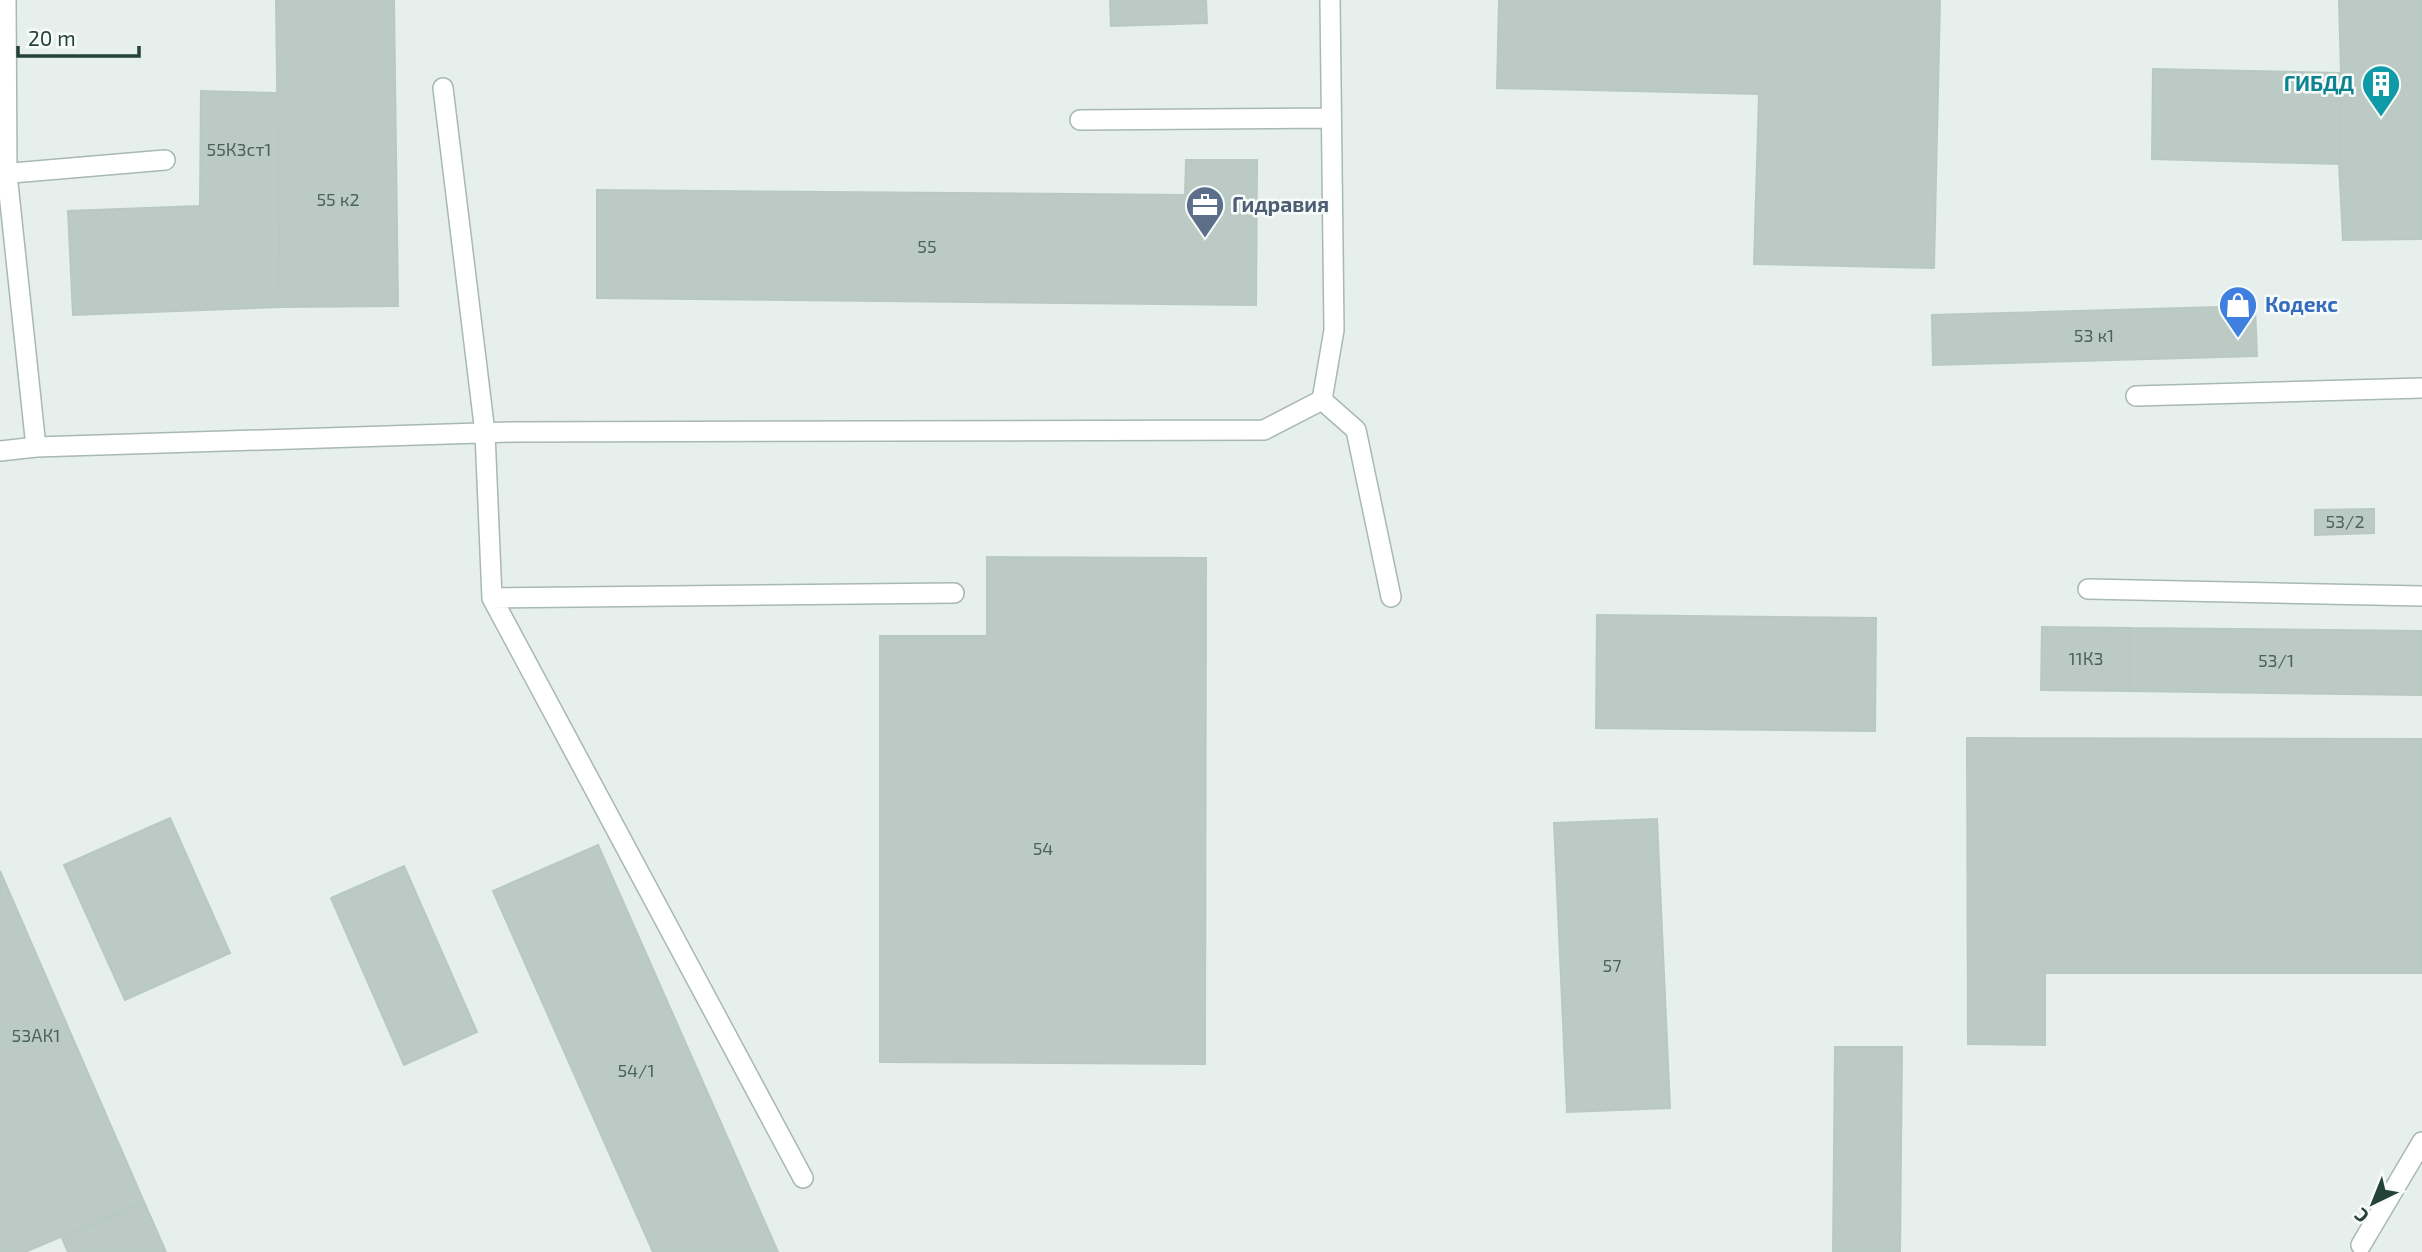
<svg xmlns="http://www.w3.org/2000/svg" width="2422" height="1252" font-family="'Exo 2',sans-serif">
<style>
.building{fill:#bbcac4;stroke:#b8c9c2;stroke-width:2}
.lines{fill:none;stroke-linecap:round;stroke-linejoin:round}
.service-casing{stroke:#a8b8b2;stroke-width:22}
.service{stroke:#fff;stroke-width:19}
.labels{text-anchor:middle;stroke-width:5;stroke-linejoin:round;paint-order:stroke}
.number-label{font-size:18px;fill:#4a645c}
.culture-label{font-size:21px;font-weight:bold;fill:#0d838f;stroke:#f7fbf9;text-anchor:end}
.service-label{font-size:21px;font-weight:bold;fill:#4e5e75;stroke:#f7fbf9;text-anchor:start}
.shop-label{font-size:21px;font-weight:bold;fill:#366cbe;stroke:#f7fbf9;text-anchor:start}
</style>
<rect width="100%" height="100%" fill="#e6efeb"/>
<!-- building -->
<path class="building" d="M276,0h118l4,306 -118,1z
M1110,0h96l1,23 -96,3z
M1499,0h441l-6,268 -180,-4 5,-170 -262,-6z
M2339,0h82l1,239 -79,1 -4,-76 2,-91z
M2153,69l188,4 -2,91 -187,-5z
M201,91l76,2 3,214 -207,8 -5,-104 132,-5z
M1186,160h71l-1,145 -659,-7v-108l588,5z
M2255,306l2,50 -324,9 -1,-50z
M2374,509v24l-59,2v-25z
M987,557l219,1 -1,506 -325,-2v-426h107z
M1597,615l279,3 -1,113 -279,-3z
M2042,627l88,1v63l-89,-1z
M2130,628l292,3v64l-292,-4z
M1967,738l455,1v234h-377v72l-77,-1z
M170,818l60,135 -105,47 -61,-135z
M1657,819l13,289 -103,4 -13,-289z
M598,845l180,407h-125l-160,-361z
M404,866l73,166 -73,33 -73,-167z
M0,871l144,331 -119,50h-25z
M1835,1047h67l-2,205h-67z
M144,1202l22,50h-98l-6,-14z"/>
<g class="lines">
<!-- service casing -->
<g class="service-casing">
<path id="service" d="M6,0l1,174 29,273
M443,88l42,345 7,165 462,-5
M1080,120l251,-2
M0,174l165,-14
M2136,396l286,-8
M1322,400l34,30 35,167
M0,451l36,-4 477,-15 751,-2 58,-30 12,-70 -4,-330
M2088,589l334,7
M492,598l311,580
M2361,1245l61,-103"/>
</g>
<!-- service -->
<use href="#service" class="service"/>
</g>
<!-- icons -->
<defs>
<g id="building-pin" transform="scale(2.0125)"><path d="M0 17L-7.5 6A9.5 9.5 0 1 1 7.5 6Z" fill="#0f9aa8" stroke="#f7fbf9"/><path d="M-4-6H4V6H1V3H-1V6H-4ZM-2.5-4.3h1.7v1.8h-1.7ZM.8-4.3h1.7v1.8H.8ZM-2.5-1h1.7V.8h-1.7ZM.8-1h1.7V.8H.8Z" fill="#fff"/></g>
<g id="office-pin" transform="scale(2.0125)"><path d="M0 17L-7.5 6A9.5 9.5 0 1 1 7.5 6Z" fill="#5c6f8a" stroke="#f7fbf9"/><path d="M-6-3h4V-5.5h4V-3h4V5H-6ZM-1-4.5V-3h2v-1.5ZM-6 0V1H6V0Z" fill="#fff"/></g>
<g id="shop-pin" transform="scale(2.0125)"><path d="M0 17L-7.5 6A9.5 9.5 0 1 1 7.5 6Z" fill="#3f7fe0" stroke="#f7fbf9"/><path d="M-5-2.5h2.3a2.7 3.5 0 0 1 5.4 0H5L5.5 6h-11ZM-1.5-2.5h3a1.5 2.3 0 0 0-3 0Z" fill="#fff"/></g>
</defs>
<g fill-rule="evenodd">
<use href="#building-pin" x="2381" y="84"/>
<use href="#office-pin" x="1205" y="205"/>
<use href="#shop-pin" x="2238" y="305"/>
</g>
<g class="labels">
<!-- number labels -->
<g class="number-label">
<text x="239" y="156">55К3ст1</text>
<text x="338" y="206">55 к2</text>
<text x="927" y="253">55</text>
<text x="2094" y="342">53 к1</text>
<text x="2345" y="528">53/2</text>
<text x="2086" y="665">11К3</text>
<text x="2276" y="667">53/1</text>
<text x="1043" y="855">54</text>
<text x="1612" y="972">57</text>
<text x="36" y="1042">53АК1</text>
<text x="636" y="1077">54/1</text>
</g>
<!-- culture labels -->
<g class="culture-label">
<text x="2354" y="91">ГИБДД</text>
</g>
<!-- service labels -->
<g class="service-label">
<text x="1232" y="212">Гидравия</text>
</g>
<!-- shop labels -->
<g class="shop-label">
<text x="2265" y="312">Кодекс</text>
</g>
</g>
<!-- north arrow -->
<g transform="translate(2373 1203) rotate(223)" stroke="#f7fbf9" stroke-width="5" paint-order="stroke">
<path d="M0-5L12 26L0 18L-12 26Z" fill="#24423a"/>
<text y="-10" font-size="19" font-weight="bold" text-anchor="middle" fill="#24423a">С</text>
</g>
<!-- scale -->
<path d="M18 46v10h121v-10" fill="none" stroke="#24423a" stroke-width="3.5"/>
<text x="28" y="46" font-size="21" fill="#24423a" stroke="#f7fbf9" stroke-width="5" paint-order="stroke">20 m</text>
</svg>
